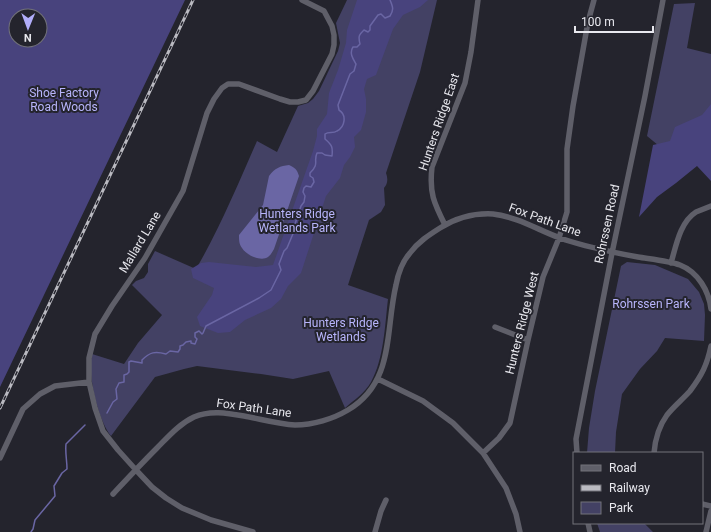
<svg xmlns="http://www.w3.org/2000/svg" width="711" height="532" font-family="Roboto,sans-serif">
<style>
.green{fill:#434164}
.forest{fill:#48437d;fill-rule:evenodd}
.water{fill:#6a66a4}
.lines{fill:none;stroke-linecap:round;stroke-linejoin:round}
.stream{stroke:#6a66a4;stroke-width:1.5}
.minor{stroke:#5f5f69;stroke-width:5.5}
.rail-casing{stroke:#babac1;stroke-width:3}
.rail{stroke:#24242d;stroke-width:1.5;stroke-dasharray:4.5;stroke-linecap:butt}
.labels{text-anchor:middle;stroke-width:4;stroke-linejoin:round;paint-order:stroke}
.park-label{font-size:12px;fill:#b8b5fc;stroke:#24242d}
.street-label{font-size:12px;fill:#e8e8ee;stroke:#24242d}
</style>
<rect width="100%" height="100%" fill="#24242d"/>
<!-- green -->
<path class="green" d="M347,0h90l-17,72 -34,101c2,5 2,11 -2,15l1,17 -4,7 -12,8 -21,65 40,14c-3,25 -4,60 -17,83 -6,11 -17,18 -26,26l-16,-37 -36,8 -32,-5 -64,-8 -13,3 -29,8 -44,59c-13,-16 -24,-62 -19,-82l32,10 14,-21 24,-28 -30,-30 4,-4 8,-3 4,-6v-8l7,-13 41,18c24,-41 42,-85 61,-128l20,11 21,-46 10,-3 5,-4 6,-8 19,-40 2,-8 -4,-20z
M695,3l-8,45 24,6v81l-41,20 -23,-19 27,-132z
M627,262l28,3 33,14 11,13 5,12 1,11 -1,26 -39,-3 -8,13 -17,18 -18,25 -6,38 -1,21h-28l2,-25 6,-37 26,-125z
M597,523h47l9,9h-53z"/>
<!-- forest -->
<path class="forest" d="M0,0h185l-185,387zM16,16h24v24h-24z
M357,0h71l-8,7 -17,8 -10,14 -17,46 -9,4 -3,10 2,10v13l-5,18 -7,7 1,10 -5,10 -6,8 -4,13 -14,18 -25,77 -13,13 -7,13 -10,9 -26,12 -15,12 -12,1 -18,-7 -3,-9 15,-22 2,-7 -21,-10 -2,-9 10,-6 8,-1 47,5 17,-2 40,-114 4,-15v-7l10,-15 2,-21 9,-23 8,-27 1,-13z
M711,104v77l-14,-15 -21,17 -19,14 -18,20 14,-72 17,-4 5,-14 27,-12z"/>
<!-- water -->
<path class="water" d="M289,165c6,3 8,4 10,11l-25,73c-2,3 -3,6 -6,8 -7,5 -22,-2 -26,-9 -3,-4 -3,-8 -3,-13l24,-30 6,-29c6,-8 11,-10 20,-11z"/>
<g class="lines">
<!-- stream -->
<path class="stream" d="M107,413l6,-11 4,-3 -1,-10 3,-6 5,-1v-7l3,-1 2,-2v-10l2,-1 11,2v-3c8,-8 13,-9 24,-6l4,-3 8,1 2,-3v-3l3,-1 3,-3 5,-1v2l4,1 2,-5 -2,-2v-4l4,-2 3,3 1,-1 3,-7 53,-28 12,-8 10,-20 -2,-6 5,-13 3,-3 8,-19v-5l6,-18 3,-4 1,-6 -2,-4 1,-4 2,-2 5,1 3,-5 -1,-4 -3,-2v-3c10,-10 3,-11 7,-20h5l3,2 7,1c1,-9 0,-11 -7,-17v-5c4,-3 8,0 12,-3 8,-4 10,-16 2,-21l-1,-5 12,-31 4,-3 2,-7c-3,-5 -7,-11 -3,-17h4l3,-3c-2,-8 -1,-9 4,-14l4,2 2,-2v-4l8,-11 3,-1 4,4 5,-2c4,-6 3,-9 0,-16
M31,532l2,-3 2,-9 20,-24 -1,-10 8,-13 5,-4c0,-9 -2,-16 -1,-25l19,-19"/>
<!-- minor -->
<path class="minor" d="M445,225c-11,-22 -16,-32 -13,-58l33,-84 6,-31 7,-52
M671,263c5,-17 9,-41 25,-51 5,-2 10,-4 15,-6
M495,327l33,13
M378,379l45,22 30,22 30,30 23,35 10,26 4,18
M483,453l16,-15 11,-15 18,-83 15,-63 16,-39 8,-26v-63l6,-43 15,-84 6,-22
M577,453l-1,-14 36,-186 33,-157 18,-96
M654,453c1,-12 5,-27 13,-38 7,-9 16,-16 23,-24 12,-16 17,-26 21,-45
M0,458l23,-49 17,-15 15,-8 34,-4
M113,494c15,-16 29,-31 44,-46 11,-11 22,-24 37,-31 16,-7 33,-4 50,-1 17,3 34,8 51,9 18,0 38,-6 53,-15 47,-28 37,-79 48,-125 2,-11 6,-23 14,-32 8,-11 19,-18 30,-25 16,-10 35,-15 53,-14 25,3 45,16 67,24 25,9 51,14 78,19 12,2 31,4 42,8 18,7 29,26 31,44
M702,504l9,2
M588,523l2,9
M253,532l-42,-12 -29,-12 -16,-10 -14,-11 -16,-17 -18,-20 -15,-19 -8,-23 -6,-26v-24l6,-24 17,-28 33,-48 38,-67 24,-78 7,-14 8,-11 6,-4h11l41,15 10,3h8l8,-2 7,-9 19,-37 2,-9v-10l-2,-9 -8,-15 -22,-11
M375,532l6,-21 5,-11
M706,532l5,-21"/>
<!-- rail casing -->
<g class="rail-casing">
<path id="rail" d="M0,408l193,-408"/>
</g>
<!-- rail -->
<use href="#rail" class="rail"/>
</g>
<g class="labels">
<!-- park labels -->
<g class="park-label">
<text x="64" y="97">Shoe Factory<tspan x="64" dy="14">Road Woods</tspan></text>
<text x="297" y="218">Hunters Ridge<tspan x="297" dy="14">Wetlands Park</tspan></text>
<text x="651" y="308">Rohrssen Park</text>
<text x="341" y="327">Hunters Ridge<tspan x="341" dy="14">Wetlands</tspan></text>
</g>
<!-- street labels -->
<g class="street-label">
<text transform="translate(439 122) rotate(-71)" y="4">Hunters Ridge East</text>
<text transform="translate(545 220) rotate(20)" y="4">Fox Path Lane</text>
<text transform="translate(607 224) rotate(-78)" y="4">Rohrssen Road</text>
<text transform="translate(140 242) rotate(-59)" y="4">Mallard Lane</text>
<text transform="translate(522 323) rotate(-76)" y="4">Hunters Ridge West</text>
<text transform="translate(254 408) rotate(8)" y="4">Fox Path Lane</text>
</g>
</g>
<!-- legend -->
<rect x="573" y="452" width="130" height="72" fill="#24242d" stroke="#72727a"/>
<rect x="581" y="465" width="20" height="6" fill="#5f5f69" stroke="#72727a"/>
<text x="609" y="472" font-size="12" fill="#e8e8ee">Road</text>
<rect x="581" y="485" width="20" height="6" fill="#babac1" stroke="#72727a"/>
<text x="609" y="492" font-size="12" fill="#e8e8ee">Railway</text>
<rect x="581" y="502" width="20" height="12" fill="#434164" stroke="#72727a"/>
<text x="609" y="512" font-size="12" fill="#e8e8ee">Park</text>
<!-- north arrow -->
<g transform="translate(28 28) rotate(181)"><circle r="19" fill="#24242d" stroke="#72727a"/>
<path d="M0-3L7 15L0 10L-7 15Z" fill="#b1adfa"/>
<text y="-6" font-size="11" font-weight="bold" text-anchor="middle" fill="#e8e8ee">N</text>
</g>
<!-- scale -->
<path d="M575 26v6h78v-6" fill="none" stroke="#e8e8ee" stroke-width="2"/>
<text x="581" y="26" font-size="12" fill="#e8e8ee" stroke="#24242d" stroke-width="3" paint-order="stroke">100 m</text>
</svg>
